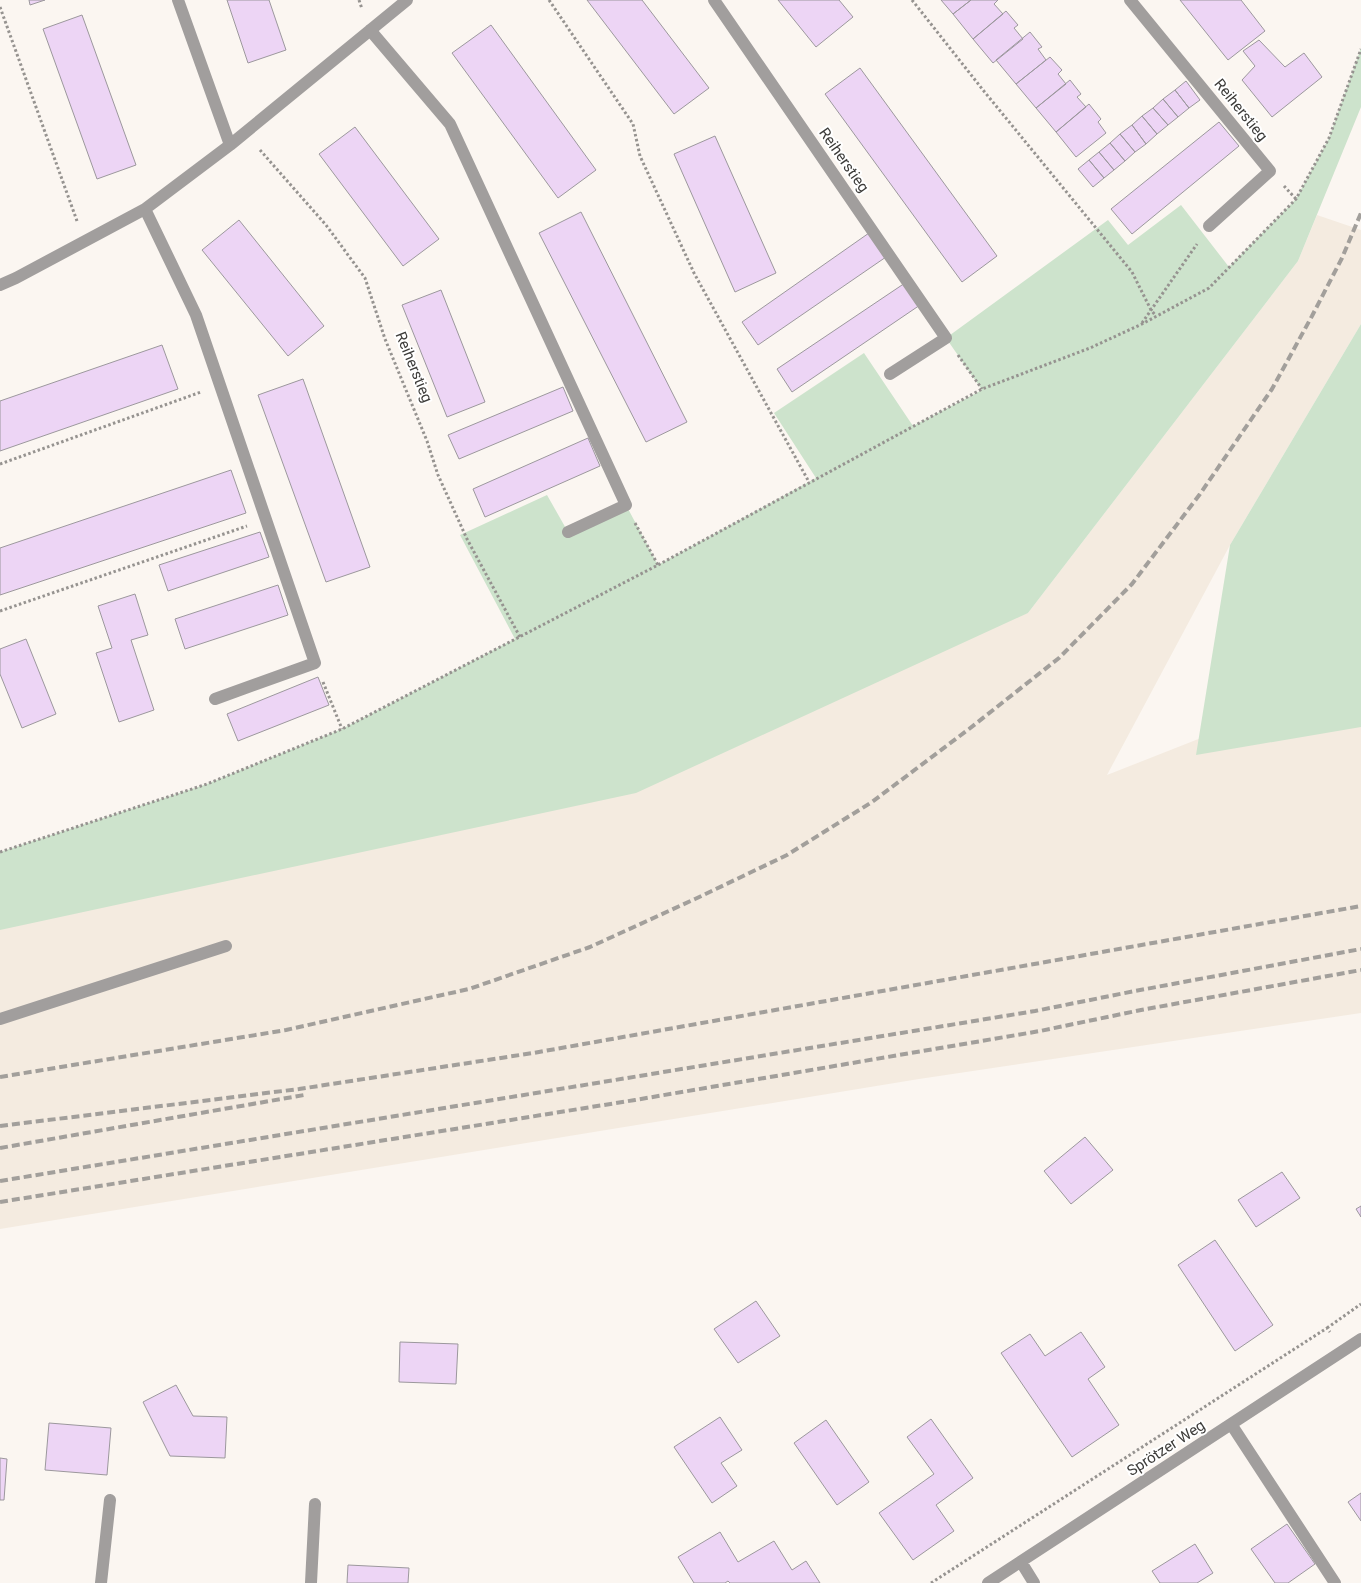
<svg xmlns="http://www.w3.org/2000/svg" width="1361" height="1583" font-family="Roboto,sans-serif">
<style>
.built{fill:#f4ebe0}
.green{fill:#cde3cc}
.building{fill:#edd5f5;stroke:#9c989d}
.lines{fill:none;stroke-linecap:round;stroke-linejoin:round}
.path{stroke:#969390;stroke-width:3;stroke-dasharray:2.5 2.5;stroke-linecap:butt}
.minor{stroke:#a19e9d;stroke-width:12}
.rail{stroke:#a29f9b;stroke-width:4;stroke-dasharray:8 4;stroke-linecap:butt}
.labels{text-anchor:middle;stroke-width:4;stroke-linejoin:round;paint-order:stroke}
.street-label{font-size:15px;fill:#3c3b39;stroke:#fff}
</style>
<rect width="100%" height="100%" fill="#fbf6f1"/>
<!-- built -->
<path class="built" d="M1317,215l44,15v94l-131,221 -123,230 254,-100v338l-442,66 -919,150v-330l1028,-286 270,-352z"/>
<!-- green -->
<path class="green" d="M1361,48v59l-63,154 -270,352 -392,180 -636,137v-78l207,-68 135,-55 173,-90 -55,-104 87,-40 21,37 58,-27 32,60 158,-87 -42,-65 90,-60 49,73 69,-36 -36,-52 162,-118 20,25 53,-40 48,62 67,-68 33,-61z
M1361,324v403l-165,28 34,-210z"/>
<!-- building -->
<path class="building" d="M29,0h16l-15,5z
M227,0h42l17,50 -38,13z
M587,0h55l67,88 -35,26z
M778,0h61l14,17 -37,30z
M941,0h30l-18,14z
M971,0h27l-4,4 9,10 -30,25 -20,-25z
M1180,0h61l24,31 -37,29z
M1006,11l12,14 -4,3 9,11 -30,24 -20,-24z
M82,15l54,150 -39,14 -54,-150z
M491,25l105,145 -38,28 -106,-145z
M1030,32l12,15 -4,2 8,11 -30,24 -20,-24z
M1259,40l26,27 19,-14 18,24 -50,40 -30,-37 13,-14 -12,-15z
M1050,57l12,13 -4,4 8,10 -30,24 -20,-24z
M860,68l137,188 -35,26 -137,-188z
M1070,80l11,14 -4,3 9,10 -30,25 -20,-24z
M1186,81l14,19 -11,8 -14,-18z
M1175,90l14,18 -11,9 -15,-18z
M1163,99l15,18 -10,8 -15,-17z
M1089,104l12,15 -3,3 8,11 -30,24 -20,-25z
M1153,108l15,17 -11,9 -15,-18z
M1142,116l15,18 -11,10 -14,-19z
M1219,122l20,24 -107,88 -21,-25z
M1132,125l14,19 -11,8 -15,-18z
M355,127l84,112 -36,27 -84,-112z
M1120,134l15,18 -10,9 -15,-18z
M715,136l61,137 -41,19 -61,-138z
M1110,143l15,18 -11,9 -15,-18z
M1099,152l15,18 -10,8 -15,-18z
M1089,160l15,18 -11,9 -15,-18z
M581,212l106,210 -41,20 -107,-209z
M239,220l85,106 -36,30 -86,-106z
M869,233l17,24 -128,88 -16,-23z
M905,283l15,22 -128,87 -15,-23z
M441,290l44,112 -38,15 -45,-112z
M162,345l16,44 -178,62v-50z
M303,379l67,188 -44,15 -68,-187z
M563,387l10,24 -114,48 -11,-24z
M588,438l12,28 -115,51 -12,-28z
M231,470l15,43 -246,82v-47z
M260,532l9,25 -101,34 -9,-26z
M278,585l10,30 -103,34 -10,-30z
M135,594l13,41 -17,5 23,70 -35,12 -23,-69 16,-5 -14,-42z
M26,639l30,75 -34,14 -22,-54v-25z
M318,677l11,28 -91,36 -11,-27z
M1085,1137l28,33 -42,34 -27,-33z
M1282,1172l18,26 -44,29 -18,-27z
M1361,1206v11l-5,-8z
M1215,1240l58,85 -38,26 -57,-86z
M756,1301l24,35 -42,27 -24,-34z
M1081,1332l24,35 -17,12 31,46 -47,32 -71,-104 29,-19 15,22z
M400,1342l58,2 -2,40 -57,-2z
M176,1385l17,31 34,1 -2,41 -55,-2 -27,-54z
M720,1417l22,33 -21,13 16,23 -25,17 -38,-56z
M931,1419l42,59 -37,27 18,26 -41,29 -34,-47 55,-39 -27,-37z
M826,1420l43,62 -32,23 -43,-62z
M49,1423l62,5 -4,47 -62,-5z
M0,1458l7,1 -3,41h-4z
M1361,1493v28l-13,-19z
M1287,1524l28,40 -27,19h-13l-24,-34z
M720,1532l18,30 36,-21 18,29 14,-9 14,22h-90l-2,-2 -3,2h-31l-16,-26z
M1195,1544l18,29 -16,10h-37l-8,-12z
M348,1565l61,3 -1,15h-61z"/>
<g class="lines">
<!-- path -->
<path class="path" d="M359,0l3,9
M549,0l84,124 7,32 54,117 115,209
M912,0l71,90 149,182 19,38 5,6
M0,7l77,214
M260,150l66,75 39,53 20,61 42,102 11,34 29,64 53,98
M1284,186l12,13
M1142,323l55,-79
M958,355l24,34
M0,464l201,-72
M635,523l23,42
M0,611l247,-85
M323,682l19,47
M0,852l207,-68 135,-55 316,-164 324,-176 108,-41 52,-24 67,-36 87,-89 33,-61 32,-89
M1327,1328l34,-24
M931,1583l396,-255 3,4"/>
<!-- minor -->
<path class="minor" d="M178,0l52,145
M714,0l232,338 -56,36
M1130,0l140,171 -61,55
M370,30l80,94 176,381 -58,27
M145,209l51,106 119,348 -100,36
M0,285l16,-7 129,-69 85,-64 177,-145
M0,1019l226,-73
M1231,1424l104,159
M1021,1562l13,21
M101,1583l9,-83
M311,1583l4,-79
M988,1583l373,-244"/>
<!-- rail -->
<path class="rail" d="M0,1077l286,-47 183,-41 121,-42 105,-48 92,-44 85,-53 97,-73 90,-71 73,-74 68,-90 72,-105 40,-73 30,-58 19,-45
M0,1126l299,-37 234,-36 828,-147
M0,1148l304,-53
M0,1181l1035,-170 100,-20 226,-42
M0,1202l635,-102 405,-69 101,-21 220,-40"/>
</g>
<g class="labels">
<!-- street labels -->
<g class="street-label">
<text transform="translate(1241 110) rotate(51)" y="5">Reiherstieg</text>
<text transform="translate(844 160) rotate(55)" y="5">Reiherstieg</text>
<text transform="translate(414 367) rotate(68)" y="5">Reiherstieg</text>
<text transform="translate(1166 1448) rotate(-33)" y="5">Sprötzer Weg</text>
</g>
</g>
</svg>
